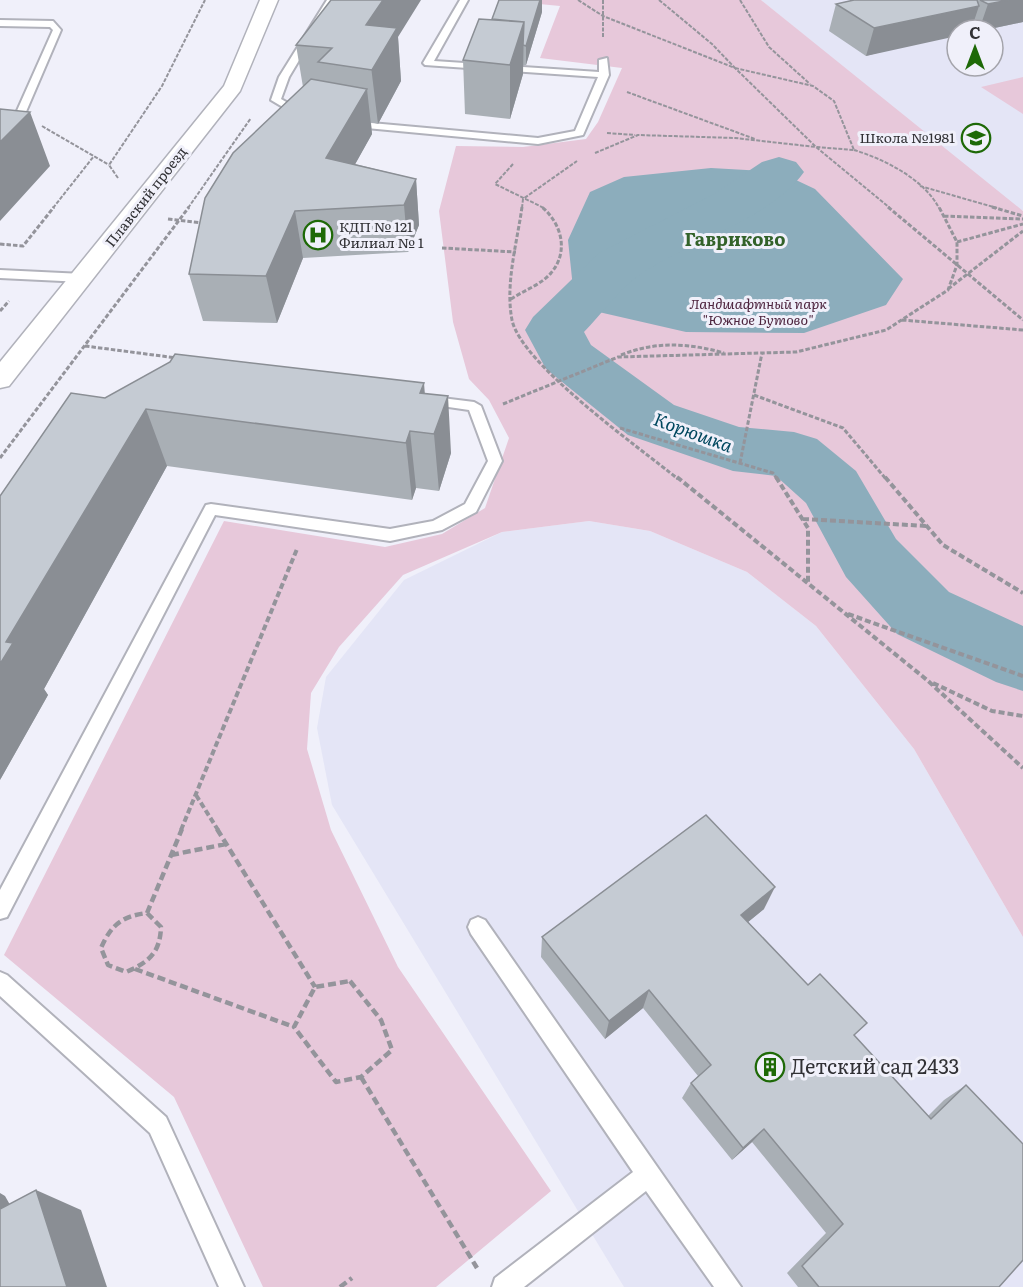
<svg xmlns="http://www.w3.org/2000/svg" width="1023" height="1287" font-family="Literata,serif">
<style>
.built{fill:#e4e5f6;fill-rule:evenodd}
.green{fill:#e7c8da}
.water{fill:#8cadbc}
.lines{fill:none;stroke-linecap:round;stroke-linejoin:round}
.river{fill:#8cadbc;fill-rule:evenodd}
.lane-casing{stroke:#b1b2bb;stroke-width:4}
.street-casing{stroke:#b1b2bb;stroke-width:3}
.path-far3{stroke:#94949b;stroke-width:2;stroke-dasharray:4 1.5;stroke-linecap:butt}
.path-far2{stroke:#94949b;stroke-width:3;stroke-dasharray:4.5 2;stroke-linecap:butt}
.path-far1{stroke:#94949b;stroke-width:4;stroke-dasharray:6 3;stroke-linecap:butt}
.path{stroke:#94949b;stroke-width:4.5;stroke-dasharray:8 4;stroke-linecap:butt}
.lane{fill:#fff;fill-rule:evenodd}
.street{fill:#fff;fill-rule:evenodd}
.wall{fill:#a9afb5}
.shaded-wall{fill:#8a8e94}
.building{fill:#c5cbd3;stroke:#8a8e94;stroke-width:1.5}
.labels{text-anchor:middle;stroke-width:6;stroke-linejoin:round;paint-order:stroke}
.far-poi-label{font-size:14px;fill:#313135;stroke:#f0f0fa;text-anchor:end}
.far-street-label{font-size:14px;fill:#313135;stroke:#f0f0fa}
.far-park-label{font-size:14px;font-style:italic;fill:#4e253f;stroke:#f0f0fa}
.far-district-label{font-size:18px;font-weight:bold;fill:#33622a;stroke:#f0f0fa}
.water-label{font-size:18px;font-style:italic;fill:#00475e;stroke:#f0f0fa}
.near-poi-label{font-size:20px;fill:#313135;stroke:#f0f0fa;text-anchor:start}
</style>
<rect width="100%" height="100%" fill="#f0f0fa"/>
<!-- built -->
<path class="built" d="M761,0h262v210l-4,1zM957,30h36v36h-36z
M589,521l61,10 97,41 69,54 98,123 109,188v350h-399l-292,-482 -15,-77 9,-51 78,-97 98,-48z"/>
<!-- green -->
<path class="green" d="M497,0h264l262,211v726l-109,-188 -98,-123 -69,-54 -97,-41 -61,-10 -87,11 -99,43 -64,72 -28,46 -4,56 24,81 67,137 153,224 -115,96h-173l-89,-190 -170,-142 220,-434 161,26 57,-13 43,-26 24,-70 -20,-38 -20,-21 -16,-57 -14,-111 17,-65 67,1 63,-8 12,-17 24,-54 -82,-10 20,-52z
M1023,77v37l-42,-27z"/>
<!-- water -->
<path class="water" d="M711,168l68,4 36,17 88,90 -17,26 -82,28 -118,-1 -96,-22 -19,-14 2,-8 -5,-48 22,-48 34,-15z"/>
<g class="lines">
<!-- river -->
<path class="river" d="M779,157l17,5 8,10c-33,47 -119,71 -166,104 -20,14 -37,39 -54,56l7,13 83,60 65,22 55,5 23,7 39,32 40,68 53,53 74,34v65l-27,-9 -99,-48 -51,-57 -40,-74 -30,-27 -43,-5 -105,-36 -82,-66 -21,-39 8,-13 66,-64 115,-59 48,-32z"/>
<!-- lane casing -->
<g class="lane-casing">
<path id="lane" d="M327,0h8l-46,77 -8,22 26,15 1,2 -5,3 -32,-19 8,-23z
M460,0h8l-34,61 165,11v-12l8,-2 2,17 -26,60 -45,9 -193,-18 -1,-2 5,-3 189,17 37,-7 23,-54 -173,-12 -2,-2z
M0,20l53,1 8,9 -36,84 -25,19v-8l16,-12 37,-83 -3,-3 -50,-1z
M0,270l83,4 6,4 -6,4 -83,-4z
M426,396l48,6 7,4 21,55 -26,51 -34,18 -52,11 -175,-26 -208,402 -7,2v-29l206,-385 5,-1 179,25 43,-8 32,-17 23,-43 -19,-51 -48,-7v-6z
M478,917l7,3 256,367h-27l-68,-96 -122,96h-32l3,-9 138,-106 -162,-238 -3,-7 3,-7z
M0,972l7,3 159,142 78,170h-25l-69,-154 -150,-137z"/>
</g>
<!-- street casing -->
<g class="street-casing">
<path id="street" d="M260,0h18l-38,91 -231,295 -9,2v-26l224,-276z"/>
</g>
<!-- path-far3 -->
<path class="path-far3" d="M578,0l25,16 132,52
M603,0v38
M659,0l53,44 23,24
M740,0l29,47 41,37
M735,68l78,18 21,15 20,49 -38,-3z
M627,92l128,47
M42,126l67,39
M607,133l28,2
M854,150c30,9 70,29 85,58
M595,153l43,-18 97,3 81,9 74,61
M513,164l-18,20 49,24
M118,178l-9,-13 53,-79 43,-86
M920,186l77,22
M53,208l41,-52
M188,208l63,-90
M522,208l1,-9 54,-38"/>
<!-- path-far2 -->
<path class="path-far2" d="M522,207c-5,36 -17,77 -10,113 9,44 128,128 166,159
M888,207l135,113
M992,207l31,9
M944,216l79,3
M168,219l34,4
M957,242l66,-18
M0,244l23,2 31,-39
M442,248l74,4
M948,289l75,-58
M511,299c12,-8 31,-15 40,-26 18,-21 11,-49 -9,-66
M0,311l9,-10
M902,320l121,10
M85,346l92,12
M621,355c35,-14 67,-12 103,-2
M754,395l89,33 43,51
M503,404l115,-47 178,-5 90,-22 62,-40 9,-25v-23l-18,-35
M620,428l153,45 4,6
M0,458l189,-251
M740,463l22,-110"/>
<!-- path-far1 -->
<path class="path-far1" d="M677,477l250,203 96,88
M776,477l32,51v55
M885,477l58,68 80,48
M803,519l124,7
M848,614l175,62
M933,683l59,28 31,5
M196,795l22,35
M181,830l116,-281"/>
<!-- path -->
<path class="path" d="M217,829l98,158
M171,855l55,-11
M147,913l35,-84
M147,913l14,14c-1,26 -12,35 -35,45l-18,-7 -7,-17c10,-23 21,-32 46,-35z
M135,969l159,58
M350,981l31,39 11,30 -31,27 -25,5 -42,-55 21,-40z
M361,1077l116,191
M340,1287l12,-9"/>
<!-- lane -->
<use href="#lane" class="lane"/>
<!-- street -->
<use href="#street" class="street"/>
</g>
<!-- wall -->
<path class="wall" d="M499,0h43v12l-16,53h-3v9l-13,45 -45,-5 -2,-54 29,-41z
M854,0h169v22l-38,8h-9l-4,-3 -106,29 -37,-25 7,-27z
M398,37l3,44 -23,43 -7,-2 1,12 -17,30 61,15 3,46 -11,27 -105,6 -26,65 -74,-2 -14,-47 114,-187 -7,-42z
M424,383v10l27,60 -12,38 -23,-3 -4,12 -245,-34 -123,223 4,6 -48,85 105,-382z
M764,909l-16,13 180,194 16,-16 22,-15 33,202h-201l-11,-14 39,-40 -74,-91 -20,18 -50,-62 9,-15 7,-7 -55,-68 -38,31 -64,-82 1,-20z"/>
<!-- shaded-wall -->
<path class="shaded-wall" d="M383,0h38l-23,37 3,44 -23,43 -12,-99z
M540,0h2v12l-16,53v-19z
M1009,0h14v22l-38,8h-6l9,-26z
M979,6l-8,24h-14v6l-91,20 8,-28z
M524,22l-1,52 -13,45v-54z
M367,89l5,45 -39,70 -7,-46z
M30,112l20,54 -50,55v-79z
M416,179l3,46 -11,27 -4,-47z
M295,211l8,47 -26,65 -11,-47z
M424,383l4,50 -8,-40z
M448,396l3,57 -12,38 -5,-57z
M146,409l21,57 -123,223 4,6 -48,85v-116l6,-22z
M410,431l6,57 -4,12 -6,-57z
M775,887l-11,22 -33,27 10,-21z
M649,990l-6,18 -38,31 4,-18z
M764,1129l-12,13 -20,18 11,-12z
M36,1190l45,20 26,77h-40z
M0,1193l5,3 24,42 -29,-10z"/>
<!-- building -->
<path class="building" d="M331,0h52l-17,25 31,3 -25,42 -54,-8 14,-14 -36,-3z
M499,0h41l-14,46 -3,-1 1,-23 -32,-3z
M854,0h123l2,6 -105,22 -38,-24z
M980,0h29l-21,4z
M479,19l45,3 -14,43 -47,-5z
M311,79l56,10 -41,69 90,21 -12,26 -109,6 -29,65 -77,-2 16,-76 28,-45z
M0,109l30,3 -30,30z
M175,354l249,29 -4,10 28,3 -14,38 -24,-3 -4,12 -260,-34 -140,233 7,1 -13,21v-168l71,-103 34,5 65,-36z
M706,815l69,72 -34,28 67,70 12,-11 47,49 -13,12 77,84 35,-34 57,59v116l-24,27h-180l-17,-21 41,-42 -79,-95 -21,19 -52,-65 20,-18 -62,-75 -40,31 -67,-84z
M36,1190l31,97h-67v-78z"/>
<!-- icons -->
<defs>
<g id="school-ring" transform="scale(1.5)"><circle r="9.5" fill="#f0f0fa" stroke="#1e6907" stroke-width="1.5"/><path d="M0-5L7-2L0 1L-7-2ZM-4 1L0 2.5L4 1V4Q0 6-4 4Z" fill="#1e6907"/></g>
<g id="hospital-ring" transform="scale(1.5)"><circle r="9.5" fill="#f0f0fa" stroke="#1e6907" stroke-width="1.5"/><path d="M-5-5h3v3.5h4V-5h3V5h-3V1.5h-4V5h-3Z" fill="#1e6907"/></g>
<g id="building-ring" transform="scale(1.5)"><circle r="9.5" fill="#f0f0fa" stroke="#1e6907" stroke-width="1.5"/><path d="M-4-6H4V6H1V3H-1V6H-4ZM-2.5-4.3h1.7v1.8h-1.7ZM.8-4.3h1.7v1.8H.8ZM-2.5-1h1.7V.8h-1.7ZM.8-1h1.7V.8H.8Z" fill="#1e6907"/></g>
</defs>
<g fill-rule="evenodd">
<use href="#school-ring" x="976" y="138"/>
<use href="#hospital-ring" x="318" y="235"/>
<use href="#building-ring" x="770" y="1067"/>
</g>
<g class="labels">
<!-- far-poi labels -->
<g class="far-poi-label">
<text x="955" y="143">Школа №1981</text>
<text x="339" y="232" text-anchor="start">КДП № 121<tspan x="339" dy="16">Филиал № 1</tspan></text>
</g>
<!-- far-street labels -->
<g class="far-street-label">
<text transform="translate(146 197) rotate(-52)" y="5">Плавский проезд</text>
</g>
<!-- far-park labels -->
<g class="far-park-label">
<text x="758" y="309">Ландшафтный парк<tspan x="758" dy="16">"Южное Бутово"</tspan></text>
</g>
<!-- far-district labels -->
<g class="far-district-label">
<text x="735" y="246">Гавриково</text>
</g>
<!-- water labels -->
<g class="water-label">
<text transform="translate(693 433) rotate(20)" y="6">Корюшка</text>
</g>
<!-- near-poi labels -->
<g class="near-poi-label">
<text x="791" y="1074">Детский сад 2433</text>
</g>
</g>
<!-- north arrow -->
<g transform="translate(975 48)"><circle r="28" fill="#f0f0fa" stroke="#a4a4ab" stroke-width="1.5"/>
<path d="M0-4.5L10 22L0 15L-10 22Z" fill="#1e6907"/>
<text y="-9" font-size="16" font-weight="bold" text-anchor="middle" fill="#313135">С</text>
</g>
</svg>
